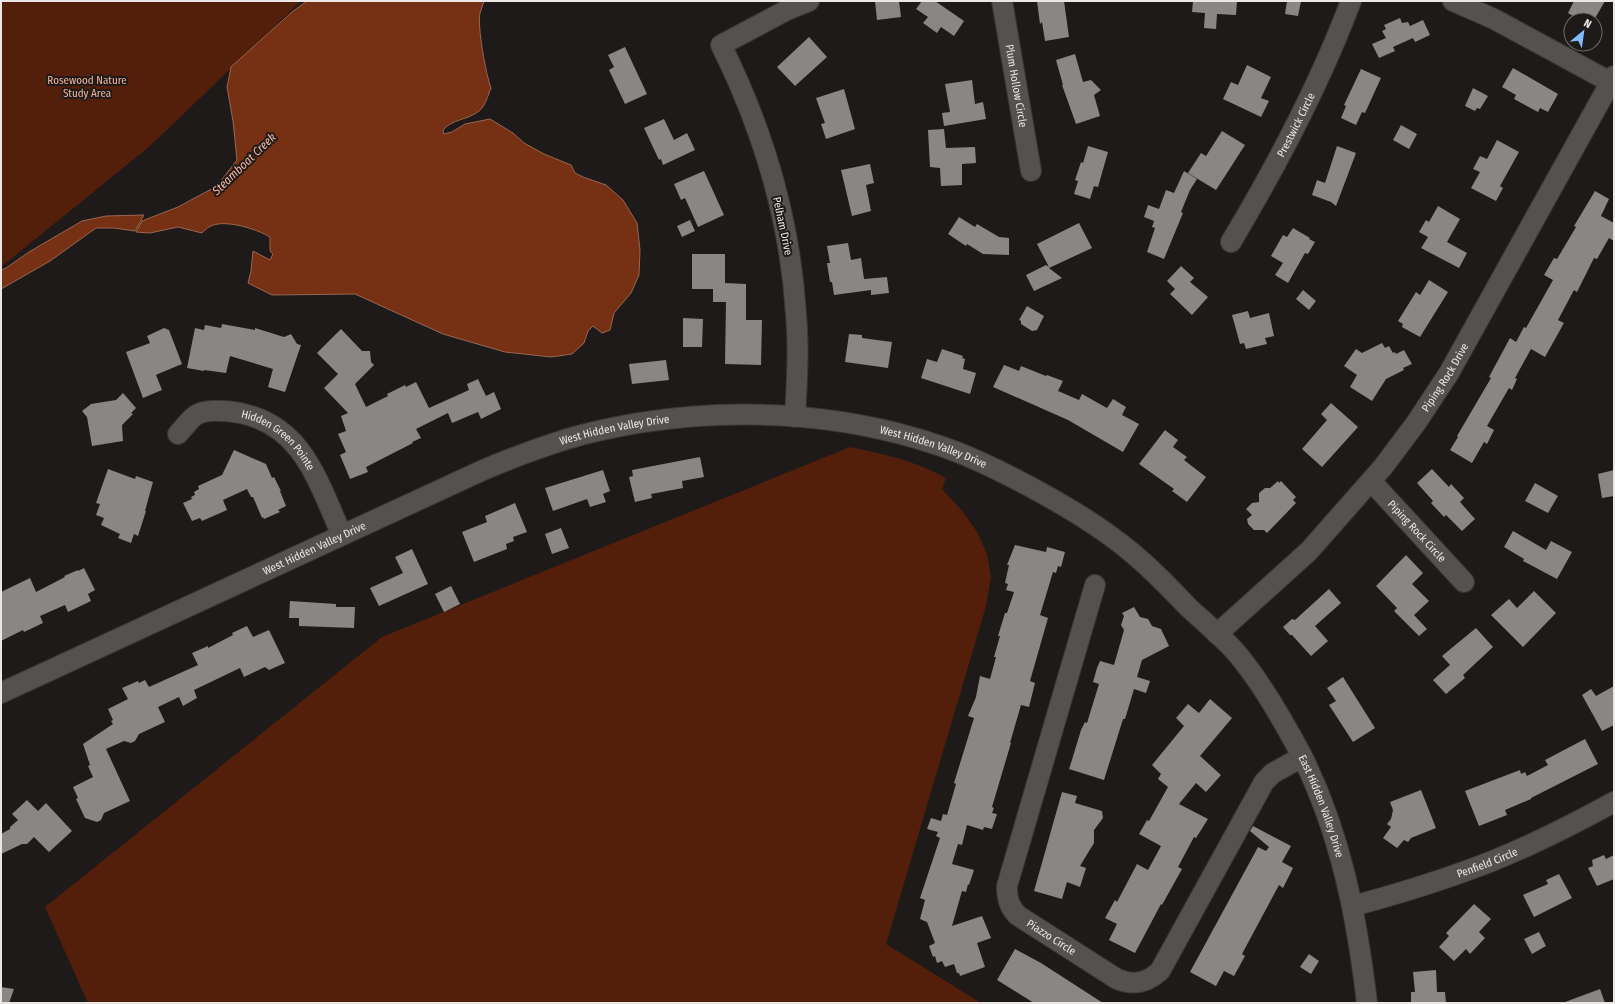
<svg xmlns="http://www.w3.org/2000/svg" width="1615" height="1004" font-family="'Fira Sans Condensed',sans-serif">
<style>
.green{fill:#541f0a}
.water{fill:#763014;stroke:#996753}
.building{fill:#8a8684}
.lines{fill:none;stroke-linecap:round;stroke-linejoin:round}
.minor-casing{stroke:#3a3836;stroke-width:22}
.minor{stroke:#555150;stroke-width:20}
.labels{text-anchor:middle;stroke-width:4;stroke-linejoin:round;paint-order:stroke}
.park-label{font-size:11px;fill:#f3b29c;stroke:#1e1a19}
.street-label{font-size:11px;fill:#eae7e6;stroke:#1e1a19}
.water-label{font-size:12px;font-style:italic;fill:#f9b9a2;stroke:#1e1a19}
</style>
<rect width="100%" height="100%" fill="#1e1a19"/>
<!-- green -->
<path class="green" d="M1,1h300l-151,145 -149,121z
M850,447c35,7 65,14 96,31l-4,11 21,23 14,20 10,22 4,23 -5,29 -100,338 95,59h-893l-43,-96 337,-270z"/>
<!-- water -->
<path class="water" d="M307,1h177c-1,4 -3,8 -4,12 -3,13 6,62 11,75 -3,7 -6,19 -12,23 -11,9 -27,8 -36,19l1,4 8,-2 13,-8 25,-5 23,14 11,10 20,11 27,11 4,8 8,4 23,8 17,15 14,23 3,27 -1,25 -8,18 -17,20 -4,17 -8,3 -9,-7 -5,5 -4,12 -12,11 -21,3 -46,-5 -62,-18 -88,-40 -83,1 -24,-12 3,-12 2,-20 17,9 3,-6 -3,-3v-14c-13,-8 -47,-19 -61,-10 -2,1 -5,4 -7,6l-24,-6 -28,6 -14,-1 6,-11 36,-14 39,-21 20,-26 -4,-39 -6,-34 4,-20 61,-55z
M144,215l-9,16 -21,-3h-18l-46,33 -49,28v-19l5,-2 23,-16 53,-31 24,-5z"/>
<!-- building -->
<path class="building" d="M875,1h24l2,16 -24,3z
M922,1h13l29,20 -10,15 -13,-9 -4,6 -14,-10 5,-6 -12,-8z
M1037,1h27l5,36 -24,4 -3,-19 -2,2z
M1193,1h44l-1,14 -19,-1 -1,15 -12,-1 1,-15 -13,-1z
M1287,1h14l-3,15 -13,-2z
M1574,1h31l-11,19h-23l2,-4 -5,-3z
M1400,18l2,5 6,-1 2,4 13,-6 7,15 -15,7 -2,-4 -20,9 2,4 -16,7 -7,-14 14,-6 -4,-7 4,-2 -2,-4z
M809,37l18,20 -32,29 -18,-19z
M625,47l22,47 -22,10 -16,-34 5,-3 -6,-12z
M1075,54l8,28 8,-2 10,10 -7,5 6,21 -24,8 -14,-39h1l-7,-25z
M1247,65l24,12 -10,21 8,3 -8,16 -38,-18 8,-17 7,3z
M1513,68l45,26 -10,18 -8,-4 -2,4 -24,-13 2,-4 -14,-8z
M1361,69l20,9 -16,35 -3,-1 -6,13 -15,-7 5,-12 -2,-1z
M972,80l3,24 8,-2 3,17 -42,7 -2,-13 8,-1 -5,-28z
M1473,88l15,8 -8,13 -3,-1 -2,3 -10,-5z
M844,89l11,40 -29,10 -5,-15 4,-1 -9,-25z
M664,119l10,21 13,-7 8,17 -32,15 -2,-6 -2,1 -15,-32z
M1401,125l16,9 -8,15 -16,-9z
M944,129l2,19 29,-1 1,16 -14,1v21l-21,1 -1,-18 -10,-1 -2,-37z
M1222,131l23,14 -29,45 -28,-17 13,-20 5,3z
M1497,140l22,12 -19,34 3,2 -7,13 -25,-13 9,-16 -7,-3 7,-13 7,3z
M1088,146l20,6 -10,35 -4,-1 -4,13 -16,-5 4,-13 -3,-1 6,-18 2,1z
M1337,146l19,7 -20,53 -5,-4 -19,-7 5,-15 8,3z
M870,164l4,19 -8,2 5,26 -19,5 -11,-46z
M704,171l20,44 -26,12 -13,-29 -4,2 -7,-16z
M1184,171l13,8 -7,11 -9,22 2,1 -19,46 -17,-7 8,-24 -3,-1 2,-6 -10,-4 4,-12 11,4 7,-19 8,3z
M1595,191l14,8 -8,17 13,7v18l-5,-3 -12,21 -3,-1 -17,34 -3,-2 -16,30 6,3 -19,34 -14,-8 -16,29 2,1 -5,11 -3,-2 -22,38 7,4 -7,14 -3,-2 -12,21 -22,-13 8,-13 -1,-1 34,-58 -2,-1 21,-39 6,4 8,-15 2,1 27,-48 -9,-5 10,-17 3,1 19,-32 -2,-1z
M1438,206l22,13 -13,23 20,11 -8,15 -38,-20 7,-11 -9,-5 7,-12 3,2z
M959,217l16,10 2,-3 22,13 10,1v17l-26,-1 -16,-10 -1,2 -18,-12z
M690,220l5,11 -13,6 -5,-11z
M1079,223l13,25 -43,20 13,10 -28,13 -8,-16 20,-10 3,2 -12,-23z
M1293,228l17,10 -1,1 6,3 -7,12 -3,-1 -17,30 -13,-8 8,-12 -12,-7 12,-21 4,2z
M848,243l3,17 10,-2 3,21 23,-2 2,16 -18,2v-5l-37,5 -2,-13h-2l-3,-19h3l-3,-17z
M692,254h33v29l21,1v36h16l-1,45 -36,-1 1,-62h-13v-13h-21z
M1181,266l13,12 -4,4 18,15 -16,18 -22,-21 5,-5 -8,-8z
M1429,280l19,12 -28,45 -18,-10 1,-3 -5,-3 18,-29 4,3z
M1303,290l13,11 -7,9 -13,-11z
M1027,306l17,10 -7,14 -5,1 -11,-7v-3l-2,-1z
M1248,311l2,7 19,-5 5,23 -9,2 2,6 -21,5 -2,-6 -4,1 -8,-29z
M683,318l20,1 -1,28h-19z
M222,324l33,6v-2l29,9 7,-3 6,10 4,1 -16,47 -17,-5 5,-18 -43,-13 -4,17 -22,-3v1l-17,-3 8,-40 9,2 1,-5 16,3z
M164,328l5,2 13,34 -24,10 -2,1 6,15 -19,8 -17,-46 24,-9 -3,-7z
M341,329l21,22h8l1,11 3,3 -19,19 11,23 22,-11 -1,-2 18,-9 1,2 10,-5 13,26 40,-18 -2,-6 11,-5 8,17 8,-4 7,17 -20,10 -3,-7 -26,11 -4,-10 -32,16 5,9 -9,4 1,1 -47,24 2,5 -18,7 -10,-24 6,-3 -8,-18 8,-3 -5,-15 7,-3 -24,-25 14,-14 -21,-21z
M849,334l13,1v3l30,4 -4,26 -43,-6z
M1382,343l3,5 4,-2 4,7 2,-1 1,2 8,-4 8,14 -9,4 1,2 -18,9 -14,22 -22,-14 7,-12 -13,-9 12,-17 6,4z
M942,349l21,7 -1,2 3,1 -2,10 13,4 -6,21 -49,-16 6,-19 10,3z
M666,360l3,20 -37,4 -3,-20z
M1004,365l15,6 2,-5 25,10 1,-1 16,6 -5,10 21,9 3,-6 25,14 6,-9 13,8 -4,8 17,9 -16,28 -55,-32 -75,-33z
M123,393l13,15 -5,5 2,1 -11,11 1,16 -31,5 -5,-29 -5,-6 9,-7 25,-4z
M1331,403l27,24 -36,40 -20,-18 25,-29 -6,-6z
M1165,430l13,10 -5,7 14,10 -3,3 22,17 -19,25 -15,-11 2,-2 -35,-25z
M234,450l32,14 6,14 2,-1 7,14h-1l6,15 -8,4 2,2 -16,7 -1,-2 -1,1 -9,-21h-2l-4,-8 -24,11 4,10 -25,11 -2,-3 -8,3 -9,-18 9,-4 -1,-2 4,-2 -1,-3 5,-3 -1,-3 24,-11z
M700,457l4,20 -22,4 1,7 -32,6 1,4 -17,4 -6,-25 4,-1 -1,-6z
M108,469l27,10 1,-3 17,6 -8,29h1l-8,25 -4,-2 -3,9 -13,-5 2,-4 -19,-9 3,-7 -8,-3 4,-11 -4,-1z
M1432,469l17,18 2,-3 13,14 -4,4 15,17 -13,12 -16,-16 -2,2 -13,-14 2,-2 -16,-18z
M603,470l7,21 -7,3 3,8 -16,5 -3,-8 -34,12 -8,-23z
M1614,470v26l-12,2 -4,-24z
M1278,481l1,2 2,-2 15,16 -3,3 3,3 -29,30 -3,-3h-10l-6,-6 -1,-5 5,-4 -6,-6 6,-6 7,-1v-9l6,-5h5z
M1535,483l23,13 -10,17 -23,-12z
M515,503l12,29 -14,5 1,4 -8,3 1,5 -33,13 -12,-30 25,-10 -2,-6z
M561,528l8,20 -17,6 -7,-20z
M1513,531l33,19 5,-9 21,11 -15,27 -34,-18 1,-2 -20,-12z
M1015,545l31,7 1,-5 18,5 -4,15 -3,-1 -2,7 -3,-1 -13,43 8,3 -18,63 5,2 -6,24 -8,-2 -11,38h1l-19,64 2,1 -2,5 5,1 -5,15 -8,-2 -1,3 -16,-5 -5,20 -4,-1 -6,20 22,6 -5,15 -1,-1 -2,8 -4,-1 -10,35 30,-10 9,22 -14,5 8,24 -25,9 -1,-3h-2l-3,-9 -9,3 -3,-6 -5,2 -2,-7 -2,1 -4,-11 6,-3 -8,-21 -7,-3 5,-19 -5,-2 20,-60 -4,-2 2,-4 -11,-3 4,-11 10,3 2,-7 4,1 9,-31 -2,-1 20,-65 -6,-2 8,-19 4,-21 10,3 6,-22h-2l6,-21h-2l7,-23h2l7,-21 -8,-2 2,-6 -3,-1 4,-18h-2z
M412,549l16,35 -49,22 -9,-18 33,-15 -8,-16z
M1406,555l17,18 -11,11 17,17 -15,14 13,14 -8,7 -25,-25 3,-3 -21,-22z
M84,568l11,22 -7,4 3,7 -23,11 -3,-7 -25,11 3,7 -19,9 -1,-2 -22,11v-49l29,-14 6,14 29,-15 -1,-1 14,-6v1z
M451,586l9,18 -16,8 -9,-18z
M1329,589l12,14 -26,23 13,15 -17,15 -19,-21h-2l-7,-8 9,-8 3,1z
M1534,591l22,22 -33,34 -32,-32 18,-16 8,9z
M290,601l46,3v3h19l-1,21 -55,-2v-8h-10z
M1134,607l6,10 8,2 4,7 9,3 8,17 -27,14 -5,17 13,4 -4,12 -12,-4 -9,30h-2l-19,61 -35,-11 2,-6 10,-33 4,-8 2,1 12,-39 -6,-2 4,-14 3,-7 14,4 10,-35 -3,-5 3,-9 -2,-3z
M247,626l6,11 16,-7 16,33 -16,7 -4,-3 -21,10 -4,-9 -46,22 3,8 -14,8 -4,-9 -21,10 7,15 -26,12 -4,7 -4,2 -7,-2 -18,8 24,52 -26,12 -3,7 -4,2 -12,-4 -9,-19 2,-1 -5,-11 20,-10 -5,-11 2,-1 -7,-21 30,-20 -2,-3 2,-1 -5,-11 20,-10 -6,-11 16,-7 1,2 6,-3 4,7 49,-22 -6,-12 16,-7v2l25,-13 -1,-2z
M1476,628l17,19 -30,28 2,3 -19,16 -13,-14 17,-15 -8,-9z
M1343,677l32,51 -22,14 -24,-37 7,-4 -9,-13z
M1614,686v39l-12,6 -20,-36 9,-6 5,7z
M1210,699l22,19 -32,38 21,19 -15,17 -10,-9 -17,21 29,15 -12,19 -2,-1 -16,30 4,2 -20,36 -1,-1 -26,49 -26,-13 8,-16 -12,-6 10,-18 2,2 20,-38 11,6 13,-24 -22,-12 8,-14 2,1 19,-34 -10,-8 3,-5 -9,-9 32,-39 -8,-8 12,-14 11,9z
M1585,739l13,25 -67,34v1l-26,11 2,5 -28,11 -14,-35 55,-21 1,4 4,-2 2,4 21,-11 -3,-5z
M1421,790l15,38 -25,10 -3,4 -4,-2 -7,8 -14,-10 8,-11 -4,-3 4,-5 2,-9 -3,-8z
M1062,792l15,4 -2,7 27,8 1,7 -9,12v13l-14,23 6,2 -6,19 -13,-5 -5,17 -28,-8z
M27,800l11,11 8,-8 26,28 -23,21 -15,-15 -7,7h-5l-21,10v-20l9,-5v-2l8,-7 -6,-6z
M1253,826l38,20 -9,16 11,6 -10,20 -4,-3 -37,69 3,2 -11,20 -10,-5 -8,15 -26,-14 68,-125 8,4 3,-4 -19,-16z
M1604,855l2,4 8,-4v24l-17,7 -9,-18 5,-2 -1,-6z
M1559,874l13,24 -38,19 -11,-22 25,-11 -2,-4z
M1474,904l17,15 -12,13 6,6 -15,16 -4,-5 -12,12 -15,-14 10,-11 -3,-3z
M1539,932l7,14 -14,8 -8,-15z
M1015,949l26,14 62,40h-69l-37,-23z
M1309,954l10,7 -8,13 -11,-7z
M1436,970l1,22h8l1,11h-35v-11h4l-2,-20z
M1,987l13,2 -5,14h-8z
M1600,989l5,14h-40v-1z"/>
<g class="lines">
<!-- minor casing -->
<g class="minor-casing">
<g id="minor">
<path id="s1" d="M1002,1l29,170"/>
<path d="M1453,1l41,18 120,65"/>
<path id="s2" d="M1231,242c46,-77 88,-156 120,-241"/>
<path d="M795,417c2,-35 4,-69 1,-103 -6,-94 -33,-185 -75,-269l66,-35 22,-9"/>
<path id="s3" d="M178,434c6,-6 13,-17 20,-20 11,-5 30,-3 42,-1 64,13 78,70 102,122"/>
<path id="s4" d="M1371,481l93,101"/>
<path id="s5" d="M1095,585l-88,301c0,13 2,20 10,29l100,64c17,7 30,4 43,-8l104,-189 9,-9 29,-16"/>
<path id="s6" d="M1217,634l92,-83 74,-84 33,-44 33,-50 165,-297"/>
<path id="s7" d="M1,693l480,-222c28,-12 57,-23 86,-32 23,-7 48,-12 71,-16 106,-17 219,-9 319,29 23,9 45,20 66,31 38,20 76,42 108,69 21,17 39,36 57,55 15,14 31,27 45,42 26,29 51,73 69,107 39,78 55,162 65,247"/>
<path id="s8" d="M1353,906c37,-10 74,-21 110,-34 52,-18 102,-43 151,-70"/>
</g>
</g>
<!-- minor -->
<use href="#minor" class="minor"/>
</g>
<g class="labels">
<!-- park labels -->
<g class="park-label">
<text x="87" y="84">Rosewood Nature<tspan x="87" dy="13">Study Area</tspan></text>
</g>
<!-- street labels -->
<g class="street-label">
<text dy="4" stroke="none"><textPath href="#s1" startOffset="86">Plum Hollow Circle</textPath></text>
<text dy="4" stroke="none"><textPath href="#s2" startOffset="134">Prestwick Circle</textPath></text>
<text transform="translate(783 226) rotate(78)" y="4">Pelham Drive</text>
<text dy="4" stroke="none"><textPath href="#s6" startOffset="345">Piping Rock Drive</textPath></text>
<text dy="4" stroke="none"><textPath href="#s7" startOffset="669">West Hidden Valley Drive</textPath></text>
<text dy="4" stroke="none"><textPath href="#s3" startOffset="119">Hidden Green Pointe</textPath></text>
<text dy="4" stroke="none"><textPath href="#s7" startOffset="993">West Hidden Valley Drive</textPath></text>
<text dy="4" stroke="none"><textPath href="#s4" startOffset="68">Piping Rock Circle</textPath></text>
<text dy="4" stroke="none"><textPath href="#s7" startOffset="345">West Hidden Valley Drive</textPath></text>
<text dy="4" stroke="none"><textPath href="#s7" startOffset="1541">East Hidden Valley Drive</textPath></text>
<text dy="4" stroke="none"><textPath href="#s8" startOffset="141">Penfield Circle</textPath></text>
<text dy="4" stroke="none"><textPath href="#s5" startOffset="386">Piazzo Circle</textPath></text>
</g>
<!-- water labels -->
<g class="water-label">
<text transform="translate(244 164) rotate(-44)" y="4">Steamboat Creek</text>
</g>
</g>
<!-- border -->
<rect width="1615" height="1004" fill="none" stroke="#eae7e6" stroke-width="4"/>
<!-- north arrow -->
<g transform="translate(1583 32) rotate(29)"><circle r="19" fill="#1e1a19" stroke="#706c6b"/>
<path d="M0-3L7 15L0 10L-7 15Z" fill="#81bcfa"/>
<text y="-6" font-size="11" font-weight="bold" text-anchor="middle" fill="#eae7e6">N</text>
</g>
</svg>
